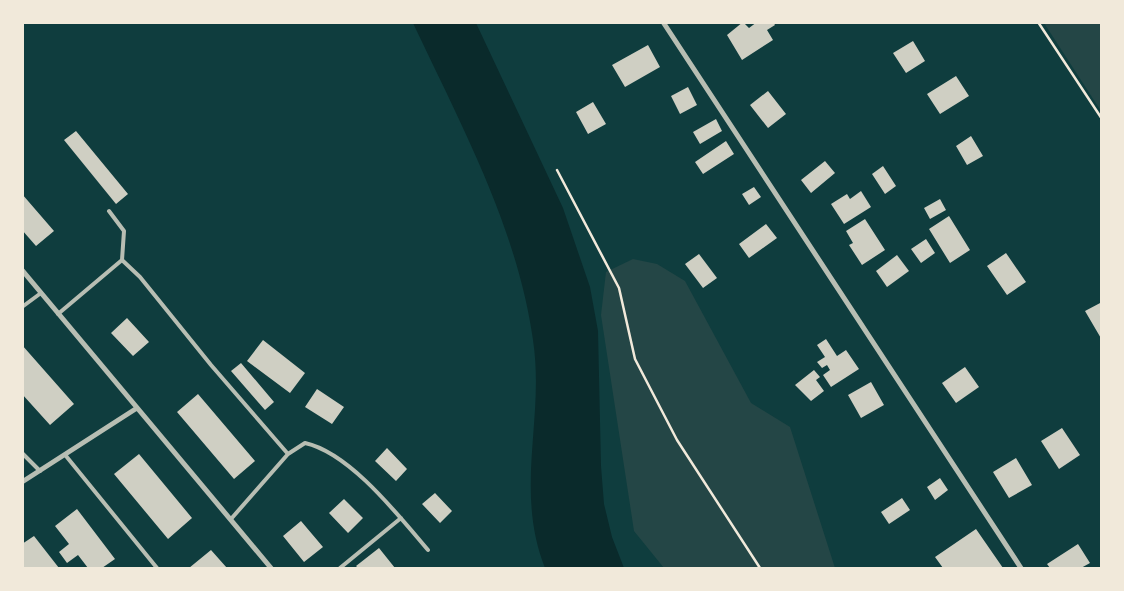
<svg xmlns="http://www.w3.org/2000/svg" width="1124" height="591" font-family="'DejaVu Sans',sans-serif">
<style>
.green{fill:#244646}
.water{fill:#0a2a2b}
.building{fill:#cfcfc3}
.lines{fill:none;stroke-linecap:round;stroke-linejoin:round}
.path{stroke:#f1e9da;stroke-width:2.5}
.service{stroke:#b8beb3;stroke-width:4}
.minor{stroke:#b8beb3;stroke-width:5}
</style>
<rect width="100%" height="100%" fill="#0f3d3e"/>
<!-- green -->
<path class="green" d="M1044,23h57v88z
M633,259l24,5 28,17 66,122 39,24 45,141h-171l-30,-37 -33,-216 5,-43z"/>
<!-- water -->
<path class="water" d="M413,23h63l87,185 27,79 8,44 3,135 3,38 8,33 12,31h-79c-31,-79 0,-149 -12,-228 -16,-113 -72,-215 -120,-317z"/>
<!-- building -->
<path class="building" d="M743,22l6,6 8,-6h16l2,3 -8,5 6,10 -31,20 -15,-25z
M913,41l12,20 -19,12 -13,-20z
M648,45l12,22 -35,20 -13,-22z
M956,76l13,20 -29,18 -13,-20z
M688,87l9,18 -17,9 -9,-18z
M768,91l18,23 -18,14 -18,-23z
M593,102l13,22 -18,10 -12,-22z
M716,119l6,12 -22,13 -7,-12z
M76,131l52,63 -12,10 -52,-64z
M971,136l12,20 -16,9 -11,-19z
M726,141l8,13 -31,20 -8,-12z
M825,161l10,12 -24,20 -10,-13z
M883,166l13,20 -11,8 -13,-20z
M754,187l7,10 -12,8 -7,-11z
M861,191l10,16 -27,17 -13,-20 16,-10 3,5z
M22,194l32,37 -18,15 -14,-16z
M940,199l6,11 -16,9 -6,-11z
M949,216l21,34 -20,13 -21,-34z
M865,219l20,31 -23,15 -13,-20 4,-2 -7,-12z
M766,224l11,14 -28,20 -10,-14z
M926,239l9,14 -14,10 -10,-14z
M1006,253l20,29 -19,13 -20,-29z
M699,254l18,24 -14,10 -18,-24z
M897,255l12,16 -22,16 -11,-16z
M1102,302v38l-17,-29z
M127,318l22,24 -16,14 -22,-23z
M826,339l11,17 9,-6 13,19 -28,18 -8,-12 7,-5 -3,-5 -5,3 -5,-6 8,-5 -8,-12z
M263,340l42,33 -15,20 -43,-32z
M22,345l52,59 -24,21 -28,-31z
M241,363l33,39 -9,8 -34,-39z
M965,367l14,20 -23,16 -14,-20z
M814,370l6,7 -4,3 8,11 -13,10 -16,-16z
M871,382l13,23 -23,13 -13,-23z
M317,389l27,18 -12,17 -27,-17z
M198,394l57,67 -21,18 -57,-67z
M1062,428l18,27 -21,14 -18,-28z
M387,448l20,21 -11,12 -21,-20z
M139,454l53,64 -24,21 -54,-65z
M1016,458l16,27 -23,13 -16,-26z
M940,478l8,12 -13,10 -8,-13z
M435,493l17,18 -12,12 -18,-19z
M902,498l8,12 -21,14 -8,-12z
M344,499l19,19 -15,15 -19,-20z
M77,509l38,50 -13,9h-14l-10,-13 -11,8 -8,-11 10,-8 -14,-18z
M301,521l22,26 -19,15 -21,-26z
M976,529l27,39h-60l-8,-11z
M34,536l25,32h-34l-3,-2v-22z
M1078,544l12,19 -9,5h-31l-3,-4z
M379,548l16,20h-37l-2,-2z
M211,550l16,18h-38z"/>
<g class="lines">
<!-- path -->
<path class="path" d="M1038,22l64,97
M557,170l62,118 16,71 42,81 83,128"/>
<!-- service -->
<path class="service" d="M122,260l18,17 71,88 77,89
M22,307l19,-14
M58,314l64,-54 2,-29 -15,-20
M22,453l18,18
M66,456l91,112
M231,519l57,-65 17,-11c45,10 93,72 123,107
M340,568l61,-50"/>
<!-- minor -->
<path class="minor" d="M663,22l358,546
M22,270l249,298
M22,482l115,-74"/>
</g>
<!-- border -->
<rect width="1124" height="591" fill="none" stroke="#f1e9da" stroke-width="48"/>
</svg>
